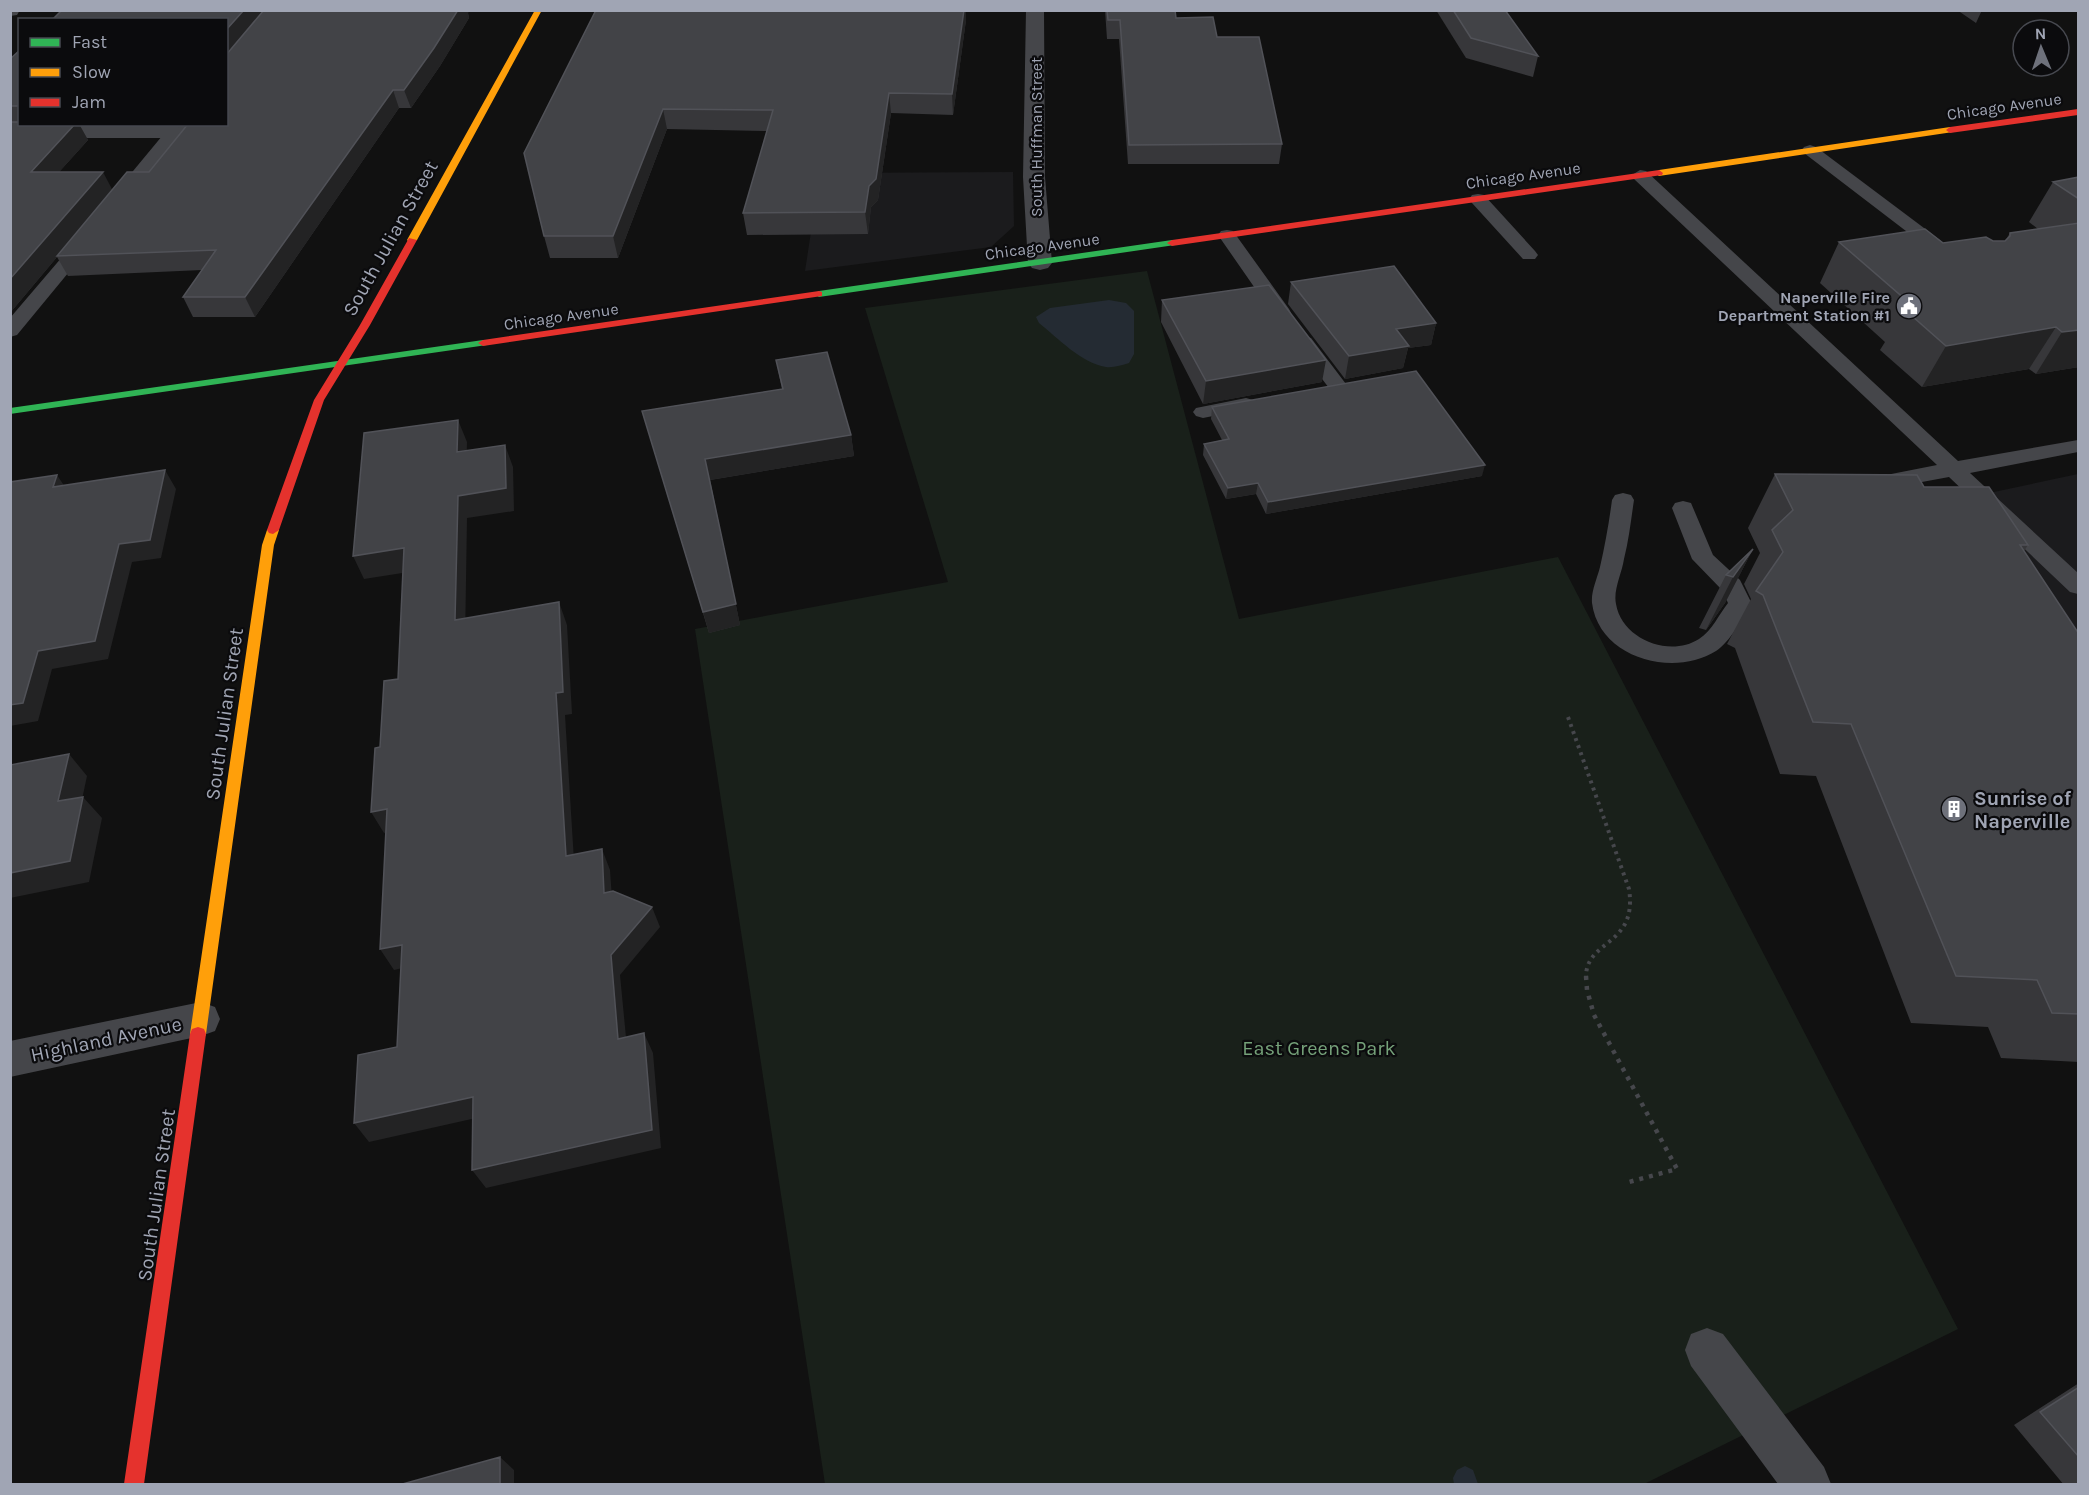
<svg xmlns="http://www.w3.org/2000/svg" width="2089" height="1495" font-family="Karla,sans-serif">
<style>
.built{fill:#1b1b1d}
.green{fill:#19201a}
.water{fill:#242b33}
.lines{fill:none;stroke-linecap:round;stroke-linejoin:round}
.stream{fill:#242b33;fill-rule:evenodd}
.path-far1{stroke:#46474c;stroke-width:4;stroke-dasharray:3 4.5;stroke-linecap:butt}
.path{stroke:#46474c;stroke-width:4.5;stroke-dasharray:4 6;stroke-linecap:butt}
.lane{fill:#45464a;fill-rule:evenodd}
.street{fill:#45464a;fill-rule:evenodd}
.fast{fill:#30b455;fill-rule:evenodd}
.slow{fill:#ff9f0a;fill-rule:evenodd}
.jam{fill:#e5322d;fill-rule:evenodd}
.wall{fill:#37373a}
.shaded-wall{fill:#232324}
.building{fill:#424347;stroke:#515258;stroke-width:1.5}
.labels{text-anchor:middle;stroke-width:4.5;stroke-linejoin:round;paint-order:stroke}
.far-street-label{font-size:16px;fill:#a0a5b4;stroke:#0b0b0d}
.far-poi-label{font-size:16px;font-weight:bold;fill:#a0a5b4;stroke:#0b0b0d;text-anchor:end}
.street-label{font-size:20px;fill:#a0a5b4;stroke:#0b0b0d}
.poi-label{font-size:20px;font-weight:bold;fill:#a0a5b4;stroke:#0b0b0d;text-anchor:start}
.park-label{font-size:20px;fill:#75a179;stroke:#0b0b0d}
</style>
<rect width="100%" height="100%" fill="#111"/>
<!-- built -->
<path class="built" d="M1013,172l1,54 -23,21 -186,24 15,-98z
M2078,474v168l-136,-139z"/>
<!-- green -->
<path class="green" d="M1147,271l92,348 319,-62 400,772 -314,155h-819l-130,-855 253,-47 -83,-274z"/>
<!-- water -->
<path class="water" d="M1109,300l17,3 8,8v43l-5,9c-7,2 -16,5 -23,4 -25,-4 -48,-29 -67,-44l-3,-6 14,-9z"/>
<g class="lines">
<!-- stream -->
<path class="stream" d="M1465,1466l8,4 5,14h-24l-1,-6 4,-8z"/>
<!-- path-far1 -->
<path class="path-far1" d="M1568,717l61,172c9,58 -44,50 -43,89"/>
<!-- path -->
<path class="path" d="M1586,976l1,14 7,25 83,154 -48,13"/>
<!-- lane -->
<path class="lane" d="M172,124h17l-63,78h-12l-3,-4 3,-4z
M1810,145l6,2 132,99 3,4 -3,4h-12l-132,-101 -2,-3 2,-3z
M1640,170l6,1 312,290 120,-21v12l-108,21 108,100v21l-8,-2 -121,-115 -65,12 -8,-2 -3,-5 3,-5 61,-12 -303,-286 -2,-4z
M1478,194l6,1 51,56 3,4 -3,4h-12l-51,-56 -3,-4 3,-4z
M1227,230l6,1 56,78 2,4 -2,4h-14l-57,-82 3,-4z
M86,235l6,1 3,4 -3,4 -75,91 -7,2v-19l70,-82z
M1304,336l7,2 35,46 3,4 -3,4h-14l-35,-46 -3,-4 3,-4z
M1246,398l7,2 3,4 -3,4 -50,10 -7,-2 -3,-4 3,-4z
M1623,493l8,2 3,5c-3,20 -5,39 -10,59 -2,14 -11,31 -8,45 6,35 53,54 83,35 13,-8 20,-25 29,-36l-6,-13 -30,-31 -20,-51 3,-5 8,-2 8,2 22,52 27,25 12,24c-9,14 -22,38 -36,47 -43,27 -117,7 -124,-48 -1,-12 5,-24 8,-36 5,-22 9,-44 12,-67l3,-5z"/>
<!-- street -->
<path class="street" d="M10,10h10l-3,5 -7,1z
M1026,10h18l1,167 7,86 -4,5 -8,2 -8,-2 -4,-5 -5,-86z
M10,126h165l7,2 3,4 -3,4 -7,2h-165z
M201,1002l14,5 5,12 -5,12 -14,5 -191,41v-36z
M1707,1328l16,6 101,133 7,17h-53l-87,-118 -6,-16 6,-16z"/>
<!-- fast -->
<path class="fast" d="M1172,240l3,1v4l-356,52 -5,-3 5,-3z
M483,340l4,1v4l-477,69v-6z"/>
<!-- slow -->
<path class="slow" d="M535,10h7l-125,230 -8,2 -2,-2z
M1950,127l4,3 -1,2 -294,44 -4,-3 4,-3z
M273,526l6,4 -5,15 -68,489 -2,5 -6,2 -6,-2 -2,-5 72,-489 5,-15z"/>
<!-- jam -->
<path class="jam" d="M2078,109v6l-128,18 -4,-3 4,-3z
M1659,170l4,3 -1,2 -490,71 -5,-3 5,-3z
M409,238l8,2 -47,85 -46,75 -45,130 -6,4 -4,-1 -2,-3 47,-130 46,-75z
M819,291l3,1v4l-339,50 -5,-3 5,-3z
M198,1027l6,2 2,5 -62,450h-20l66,-450 2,-5z"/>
</g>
<!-- wall -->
<path class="wall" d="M62,10h407l-1,3 1,5 -29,48 -29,42h-12l-144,209h-62l-10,-20 19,-27 -134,6 -11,-19 -47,56v-254l10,-9v74h59l9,16 -29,32 53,18 37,-18 77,-48v-104z
M596,10h370v10l-13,95 -62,-2 -13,87 -7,7 -3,27 -121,1 -4,-22 24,-82 -100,-2 -49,129h-68l-6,-22z
M1105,10h70l1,8 41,19 65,107 -3,20h-151l-9,-125h-12z
M1436,10h69l33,46 -5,21 -67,-19z
M1957,10h25l-6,13z
M2079,177v190l-43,7 -7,-5 -107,18 -42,-37 5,-8 -65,-59 19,-41 104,1 62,-2 5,-8 28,-4 -9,-7 24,-40z
M1291,282l145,41 -5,22 -23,3 -5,20 -58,11 -57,-75z
M1162,300l160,82 -119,22 -42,-82z
M776,360l75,75 3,21 -144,24 30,145 -31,8 -67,-222 140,-22z
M1212,407l270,69 -216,38 -10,-20 -30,5 -23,-44 1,-11 18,-4 -11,-21z
M1775,474l149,13 104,58 -4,6 55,83v428l-78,-4 -13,-31 -77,-4 -95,-247 -36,-2 -45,-126 -8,-4 24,-45 -7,-15 16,-31 -12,-25z
M1753,549l-28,54 -19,27 -7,-2 27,-53z
M2079,1383v102h-15l-50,-60z"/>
<!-- shaded-wall -->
<path class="shaded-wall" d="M244,10h23l-41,47v-27z
M458,10h11l-1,3 1,5 -29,48 -29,42 -7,-18z
M964,10h2v10l-13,95 -1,-21z
M393,90l6,18 -144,209 -10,-20z
M889,93l2,20 -13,87 -7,7 -3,27 -3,-22 4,-26z
M663,109l4,20 -49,129 -5,-22z
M75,124h4l9,16 -46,51 -11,-19z
M103,172l10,19 -56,65v1l-47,56v-34z
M1436,323l-5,22 -23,3 -5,20 -58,11 4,-23 47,-27z
M2056,327l-27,42 -107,18 24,-41z
M2079,330v37l-43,7 26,-42z
M1326,360l-4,22 -119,22 3,-23z
M458,420l9,22 -1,33 -9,-23z
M851,435l3,21 -144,24 30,145 -31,8 -6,-21 2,-153z
M505,445l8,22 1,44 -47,7 -2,125 -10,-23 3,-124z
M1485,465l-3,11 -216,38 2,-12z
M165,470l11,19 -15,69 -29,4 -24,97 -56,10 -14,52 -28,5v-21l28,-54 81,-107z
M57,475l12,18 -16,-6z
M1258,483l-2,11 -30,5 2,-11z
M404,548l11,23 -51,8 -11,-23z
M1753,549l-28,54 -19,27 27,-53z
M559,602l8,23 5,89 -7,1 10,162 -9,-21 -10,-163z
M69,754l18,22 -10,47 -19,-22z
M83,797l19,21 -13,64 -79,16v-25z
M387,809l13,21 -16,3 -13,-21z
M602,849l8,21 3,43 -9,-20z
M652,907l8,20 -40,48 8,83 -10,-19 -7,-84z
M402,945l13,20 -21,5 -14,-21z
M644,1033l9,20 8,95 -175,40 -14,-18z
M473,1097l12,19 -116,26 -15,-19z
M500,1457l14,13v15h-14z"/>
<!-- building -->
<path class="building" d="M62,10h182l-18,20v-10h-174z
M264,10h194l-24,38 -30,42h-11l-148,207h-62l33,-47 -159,6 70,-84h22l39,-48h38v-69z
M596,10h368l-12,84 -63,-1 -13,86 -7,7 -4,26 -122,1 30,-103 -110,-1 -50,127h-69l-20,-83z
M1107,10h68l1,8 37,-1 4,20h42l23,107 -153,1 -9,-125h-12z
M1453,10h52l33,46 -67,-18z
M20,50v56h-10v-47z
M10,122h10v2h55l-44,48h72l-93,107z
M2079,177v22l-26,-17z
M2079,223v107l-17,2 -6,-5 -110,19 -43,-38 11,-1 -75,-65 86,-13 18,14 43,-6 7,4h12l5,-5v-3z
M1394,266l42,57 -40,6 13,17 -60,10 -58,-74z
M1269,285l57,75 -120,21 -44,-81z
M827,352l24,83 -146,24 31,145 -33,8 -61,-201 141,-22 -7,-29z
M1416,371l69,94 -217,37 -10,-19 -30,5 -24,-44 25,-5 -17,-32z
M458,420l-1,32 48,-7 1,43 -48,8 -3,124 104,-18 4,90 -7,1 10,163 36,-7 2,44 9,-2 39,16 -41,48 7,84 26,-6 8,97 -180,40 1,-73 -119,26 4,-68 39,-8 5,-102 -22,4 7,-140 -16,3 4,-64 5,-1 4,-66 14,-2 6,-131 -51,8 11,-123z
M165,470l-15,70 -31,4 -24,97 -57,10 -15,52 -13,2v-223l47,-7 -4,12z
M1775,474l142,1 7,12h65l39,58h-8l59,89v380l-27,-1 -15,-33 -81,-4 -105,-252 -38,-2 -50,-127 -7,-4 27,-39 -11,-22 21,-20z
M1753,549l-20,28 -7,-2z
M69,754l-11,47 25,-4 -13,64 -60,12v-108z
M2079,1387v70l-39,-45z
M500,1457v28h-101z"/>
<!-- icons -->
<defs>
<g id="civic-disc" transform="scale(1.35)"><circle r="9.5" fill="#6e717b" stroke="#0b0b0d"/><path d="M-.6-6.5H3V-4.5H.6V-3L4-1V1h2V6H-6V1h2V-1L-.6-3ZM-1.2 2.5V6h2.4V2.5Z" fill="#fff"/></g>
<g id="building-disc" transform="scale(1.35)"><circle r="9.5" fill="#6e717b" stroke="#0b0b0d"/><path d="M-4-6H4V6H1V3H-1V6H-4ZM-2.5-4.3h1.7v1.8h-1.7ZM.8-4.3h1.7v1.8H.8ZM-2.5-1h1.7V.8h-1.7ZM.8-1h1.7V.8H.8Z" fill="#fff"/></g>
</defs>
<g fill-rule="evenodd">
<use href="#civic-disc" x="1909" y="306"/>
<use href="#building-disc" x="1954" y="809"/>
</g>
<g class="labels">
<!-- far-street labels -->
<g class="far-street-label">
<text transform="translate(2004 106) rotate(-8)" y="6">Chicago Avenue</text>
<text transform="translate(1036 137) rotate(-90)" y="6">South Huffman Street</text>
<text transform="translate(1523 175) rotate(-8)" y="6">Chicago Avenue</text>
<text transform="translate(1042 246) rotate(-8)" y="6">Chicago Avenue</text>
<text transform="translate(561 316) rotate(-8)" y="6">Chicago Avenue</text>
</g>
<!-- far-poi labels -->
<g class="far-poi-label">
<text x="1890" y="303">Naperville Fire<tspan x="1890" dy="18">Department Station #1</tspan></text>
</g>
<!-- street labels -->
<g class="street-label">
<text transform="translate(390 238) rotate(-61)" y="7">South Julian Street</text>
<text transform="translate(224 714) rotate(-82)" y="7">South Julian Street</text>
<text transform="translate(106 1039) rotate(-12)" y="7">Highland Avenue</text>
<text transform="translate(156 1195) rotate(-82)" y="7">South Julian Street</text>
</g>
<!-- poi labels -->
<g class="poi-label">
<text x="1974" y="805">Sunrise of<tspan x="1974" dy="23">Naperville</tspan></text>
</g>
<!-- park labels -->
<g class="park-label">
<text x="1319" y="1055">East Greens Park</text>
</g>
</g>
<!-- border -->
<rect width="2089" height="1495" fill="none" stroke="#a0a5b4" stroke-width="24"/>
<!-- legend -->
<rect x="18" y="18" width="210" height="108" fill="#0b0b0d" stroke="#474950" stroke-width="1.5"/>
<rect x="30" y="38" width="30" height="9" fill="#30b455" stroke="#474950" stroke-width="1.5"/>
<text x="72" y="48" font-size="18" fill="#a0a5b4">Fast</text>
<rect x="30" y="68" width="30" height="9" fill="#ff9f0a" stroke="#474950" stroke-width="1.5"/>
<text x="72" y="78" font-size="18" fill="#a0a5b4">Slow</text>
<rect x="30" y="98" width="30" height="9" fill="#e5322d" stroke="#474950" stroke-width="1.5"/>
<text x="72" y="108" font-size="18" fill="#a0a5b4">Jam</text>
<!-- north arrow -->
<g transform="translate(2041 48) rotate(358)"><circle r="28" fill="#0b0b0d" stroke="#474950" stroke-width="1.5"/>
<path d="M0-4.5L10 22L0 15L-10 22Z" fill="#6e717b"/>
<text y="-9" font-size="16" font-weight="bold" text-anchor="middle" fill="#a0a5b4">N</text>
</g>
</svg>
